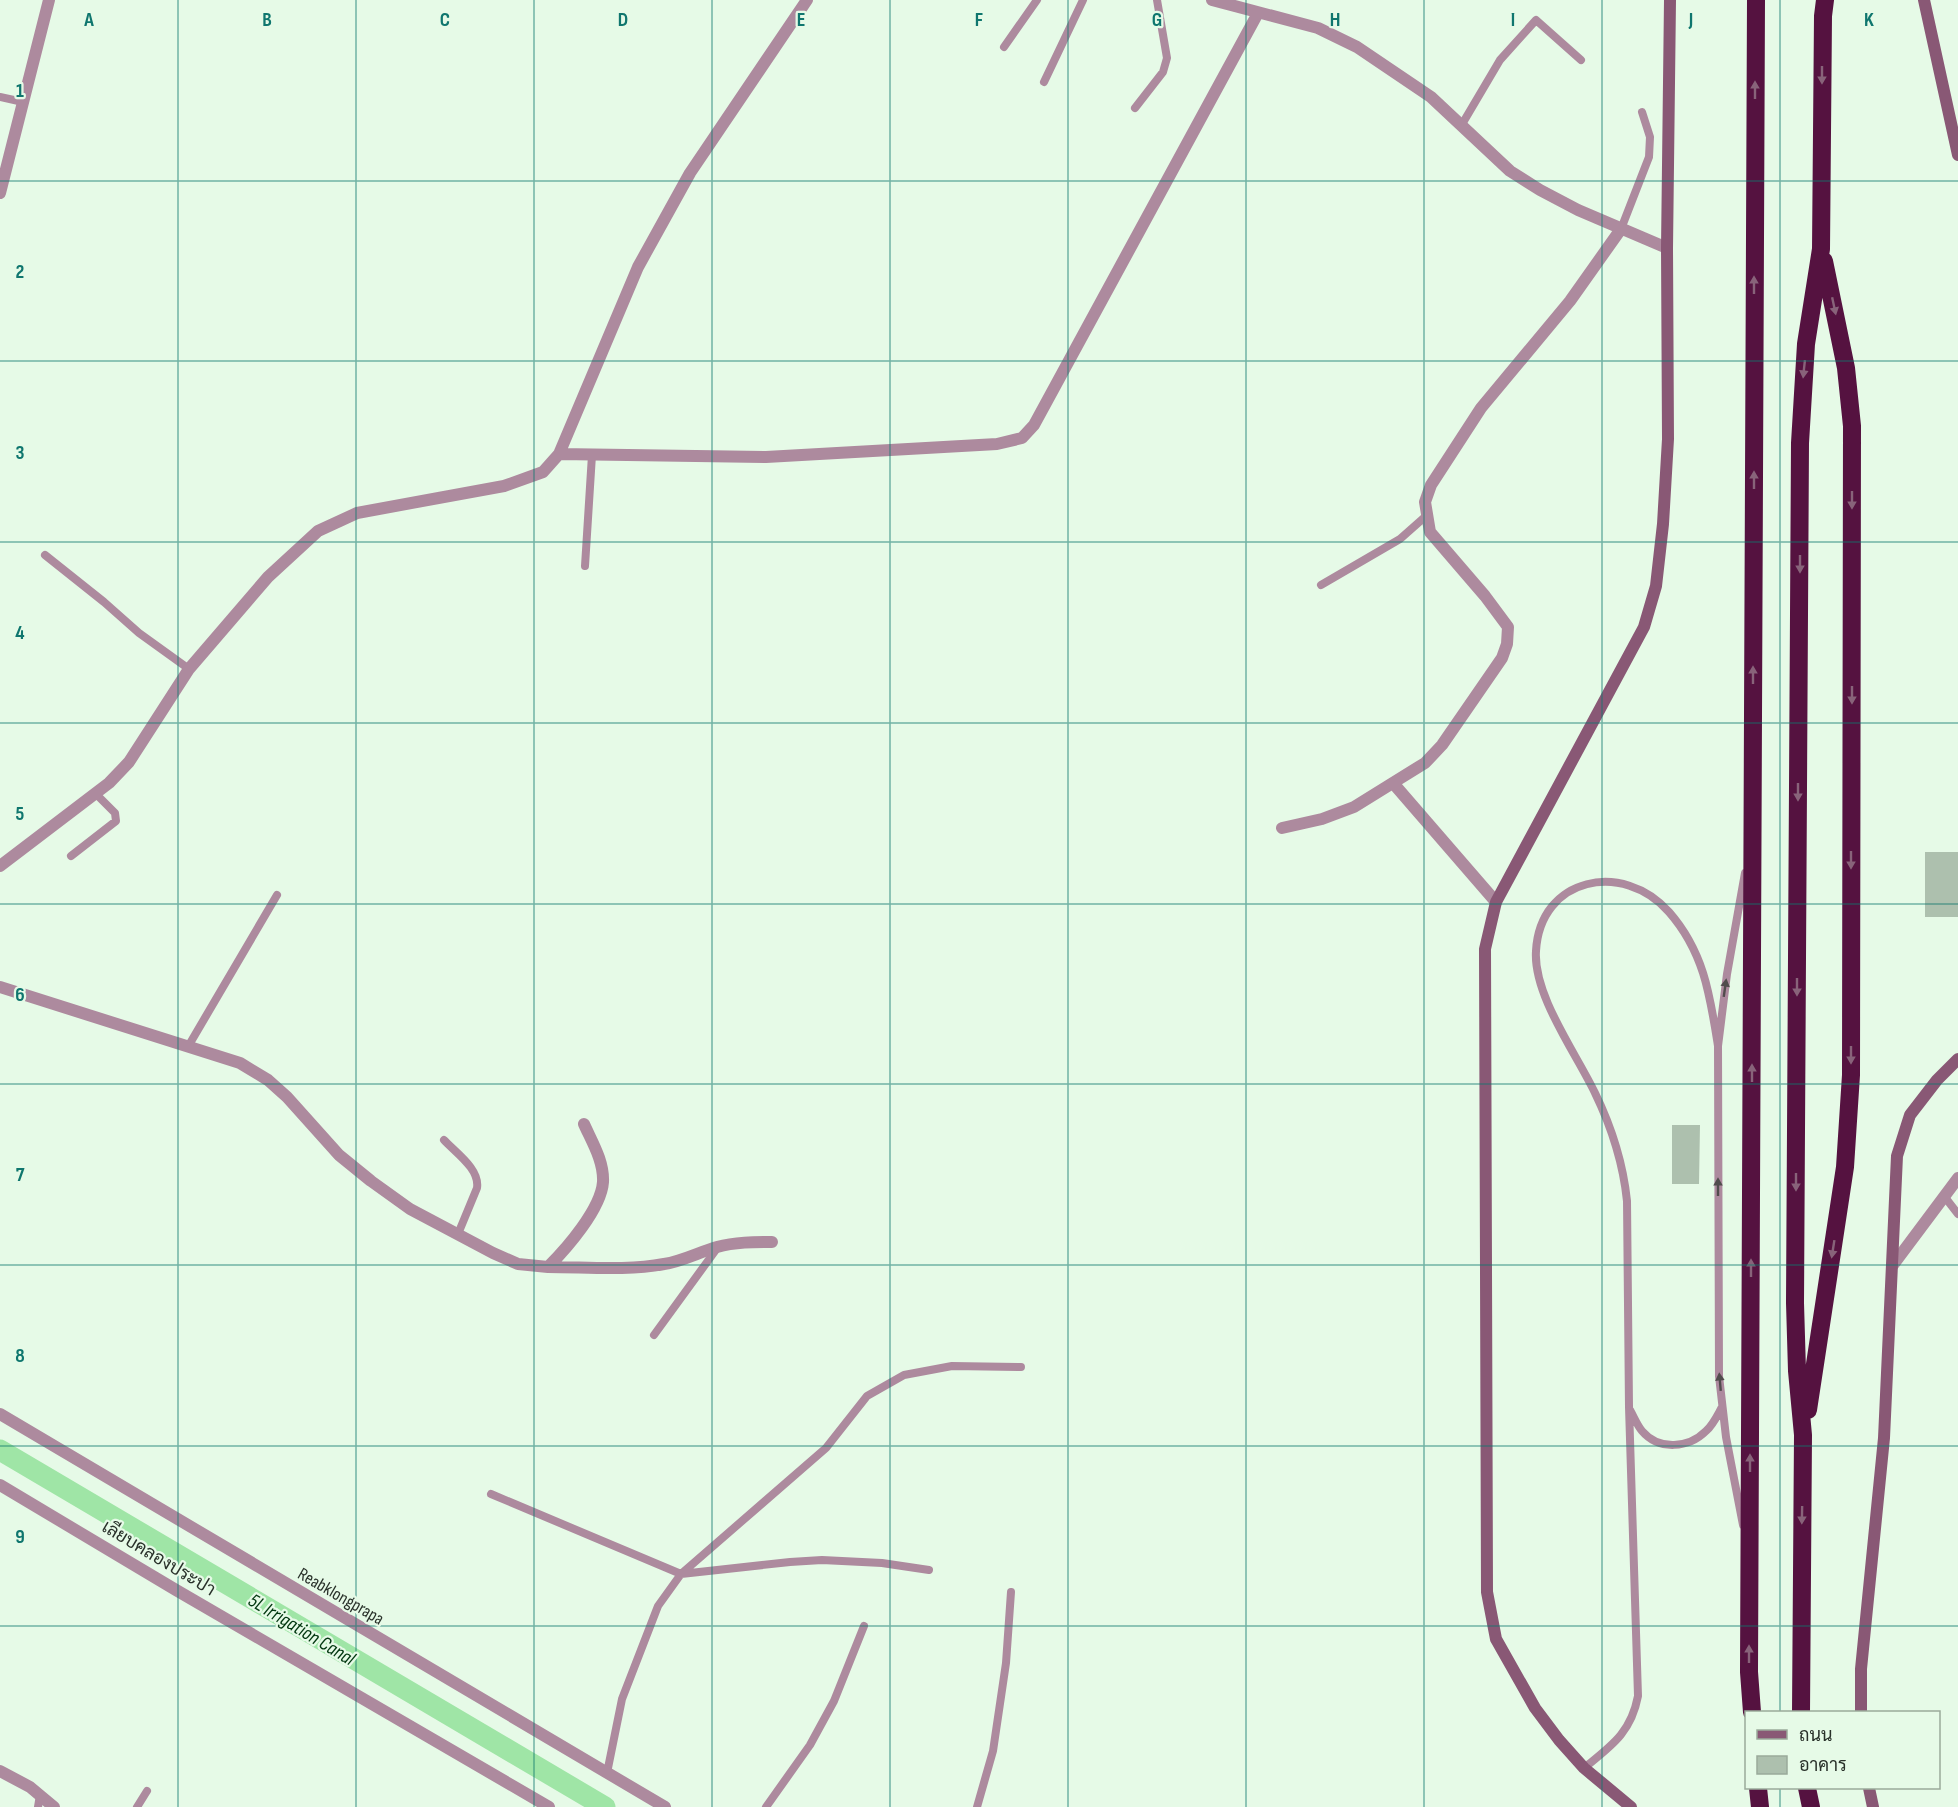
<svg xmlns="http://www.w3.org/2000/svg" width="1958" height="1807" font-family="'Sofia Sans Condensed',Sarabun,sans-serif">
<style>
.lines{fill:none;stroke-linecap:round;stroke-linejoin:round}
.canal{stroke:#9fe5a6;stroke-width:21}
.building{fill:#adc0ae}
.lane{stroke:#ad8a9e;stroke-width:8}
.street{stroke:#ad8a9e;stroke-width:12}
.secondary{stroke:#895875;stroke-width:12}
.highway{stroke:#551240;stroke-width:18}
.oneway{fill:#88637a}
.oneway2{fill:#514c4d}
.grid{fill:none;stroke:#0f766e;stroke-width:1.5;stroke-opacity:0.55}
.labels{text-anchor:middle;stroke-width:4.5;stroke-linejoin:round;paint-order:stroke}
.street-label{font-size:18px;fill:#29312a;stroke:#e6fae7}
.water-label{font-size:20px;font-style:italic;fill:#023710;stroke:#e6fae7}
.grid-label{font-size:20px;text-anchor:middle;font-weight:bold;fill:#0f766e;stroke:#e6fae7;stroke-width:4.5;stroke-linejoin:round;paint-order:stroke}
</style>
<rect width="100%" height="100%" fill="#e6fae7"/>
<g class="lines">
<!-- canal -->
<path class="canal" d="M0,1450l605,357"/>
</g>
<!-- building -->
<path class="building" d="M1925,852h33v65h-33z
M1672,1125h28l-1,59h-27z"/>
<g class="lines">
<!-- lane -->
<path class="lane" d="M1004,47l33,-47
M1044,82l39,-82
M0,97l23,5
M1135,108l28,-36 4,-14 -10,-58
M1461,126l39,-66 36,-40 45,40
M1621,229l28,-72 1,-20 -8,-25
M45,555l59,47 35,31 50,36
M585,566l7,-111
M1321,585l79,-46 26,-23
M71,856l45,-35 -1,-8 -19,-19
M189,1045l88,-150
M444,1140c12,13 36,29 33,48l-19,46
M1944,1196l14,18
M654,1335l64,-88
M1630,1410c4,7 7,15 12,21 17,20 47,17 64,0 7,-6 11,-15 16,-24
M491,1494l190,80 109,-12 32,-2 60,3 47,7
M1743,1525l-17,-88 -7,-61 -1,-330 9,-72 18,-101
M1584,1768c27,-22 47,-35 54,-72l-9,-289 -2,-206c-4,-39 -15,-73 -32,-108 -19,-40 -62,-98 -59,-142 4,-74 87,-91 133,-39 35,40 41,83 49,134
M607,1773l15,-74 36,-93 23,-32 145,-126 41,-52 37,-21 48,-9 69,1
M38,1807l2,-12
M137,1807l10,-16
M766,1807l44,-62 24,-44 30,-75
M977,1807l16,-56 13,-88 5,-71"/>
<!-- street -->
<path class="street" d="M1212,0l106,28 39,19 74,50 79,74 30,19 38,20 89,38
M0,193l49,-193
M559,454l207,3 231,-13 25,-6 12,-13 224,-412
M1393,783l103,119
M1282,828l40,-9 32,-12 71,-44 17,-18 60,-87 5,-14 1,-17 -23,-31 -55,-64 -5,-30 6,-17 50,-77 89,-107 51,-72
M0,866l109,-83 20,-21 60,-93 79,-92 50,-46 39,-18 147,-27 39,-14 16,-18 79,-187 52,-94 117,-173
M0,987l240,76 28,17 19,17 52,58 32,26 39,28 83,44 25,11 30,3c19,-19 53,-58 55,-85 1,-21 -11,-40 -19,-58
M1893,1265l65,-87
M548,1267c38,0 79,4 116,-3 19,-3 35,-12 53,-17 18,-5 37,-5 55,-5
M0,1414l665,393
M0,1485l176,105 373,217
M0,1771l30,16 24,20"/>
<!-- secondary -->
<path class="secondary" d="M1924,0l34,155
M1861,1712v-43l23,-231 13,-282 13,-41 27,-35 21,-21
M1869,1788l4,19
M1631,1807l-47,-39 -25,-28 -24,-32 -39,-69 -9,-47 -2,-643 11,-47 148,-275 12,-41 7,-62 5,-85 -1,-191 3,-248"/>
<!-- highway -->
<path class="highway" d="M1808,1410l37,-243 6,-92 1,-649 -6,-58 -22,-107
M1752,1712l-3,-40 7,-1672
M1801,1712l2,-277 -6,-64 -2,-68 5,-860 6,-99 15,-95 2,-233 2,-16
M1758,1788l2,19
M1807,1788l4,19"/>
</g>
<!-- one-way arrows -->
<defs><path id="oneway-solid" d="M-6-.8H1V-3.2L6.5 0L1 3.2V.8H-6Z" transform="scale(1.5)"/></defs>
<g class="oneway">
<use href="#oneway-solid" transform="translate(1822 75) rotate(90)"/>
<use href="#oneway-solid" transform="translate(1755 90) rotate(-90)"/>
<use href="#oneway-solid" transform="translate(1754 285) rotate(-90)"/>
<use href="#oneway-solid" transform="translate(1834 306) rotate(78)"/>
<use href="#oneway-solid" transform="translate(1804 369) rotate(96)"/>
<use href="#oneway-solid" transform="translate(1754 480) rotate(-90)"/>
<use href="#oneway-solid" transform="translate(1852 500) rotate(90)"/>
<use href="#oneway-solid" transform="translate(1800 564) rotate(90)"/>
<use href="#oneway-solid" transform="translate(1753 675) rotate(-90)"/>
<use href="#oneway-solid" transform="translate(1852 695) rotate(90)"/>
<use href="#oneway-solid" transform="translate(1798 792) rotate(90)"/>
<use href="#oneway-solid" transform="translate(1851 860) rotate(90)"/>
<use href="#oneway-solid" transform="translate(1797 987) rotate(90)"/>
<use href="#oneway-solid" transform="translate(1851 1055) rotate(90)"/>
<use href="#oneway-solid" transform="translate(1752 1073) rotate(-90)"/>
<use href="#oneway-solid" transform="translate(1796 1182) rotate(90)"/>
<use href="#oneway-solid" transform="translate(1833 1249) rotate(99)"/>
<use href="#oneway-solid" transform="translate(1751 1268) rotate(-90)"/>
<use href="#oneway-solid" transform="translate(1750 1463) rotate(-90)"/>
<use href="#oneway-solid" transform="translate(1802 1515) rotate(91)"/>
<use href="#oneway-solid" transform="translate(1749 1654) rotate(-90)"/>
</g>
<g class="oneway2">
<use href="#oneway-solid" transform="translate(1725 988) rotate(-82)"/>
<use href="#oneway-solid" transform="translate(1718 1187) rotate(-90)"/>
<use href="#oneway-solid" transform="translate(1720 1382) rotate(-95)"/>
</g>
<!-- grid -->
<path class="grid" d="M178,0v1807M356,0v1807M534,0v1807M712,0v1807M890,0v1807M1068,0v1807M1246,0v1807M1424,0v1807M1602,0v1807M1780,0v1712M0,181h1958M0,361h1958M0,542h1958M0,723h1958M0,904h1958M0,1084h1958M0,1265h1958M0,1446h1958M0,1626h1958M1780,1788v19"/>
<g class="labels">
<!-- street labels -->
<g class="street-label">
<text transform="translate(159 1558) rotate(31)" y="6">เลียบคลองประปา</text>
<text transform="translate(341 1596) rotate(30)" y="6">Reabklongprapa</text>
</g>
<!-- water labels -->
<g class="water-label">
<text transform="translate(302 1629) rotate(31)" y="7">5L Irrigation Canal</text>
</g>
</g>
<g class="grid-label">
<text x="89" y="26">A</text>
<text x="267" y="26">B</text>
<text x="445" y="26">C</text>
<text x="623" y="26">D</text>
<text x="801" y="26">E</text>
<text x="979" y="26">F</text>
<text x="1157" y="26">G</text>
<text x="1335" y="26">H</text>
<text x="1513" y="26">I</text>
<text x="1691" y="26">J</text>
<text x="1869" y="26">K</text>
<text x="20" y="97">1</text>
<text x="20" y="278">2</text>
<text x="20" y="459">3</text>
<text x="20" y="639">4</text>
<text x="20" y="820">5</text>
<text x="20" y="1001">6</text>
<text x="20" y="1181">7</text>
<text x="20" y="1362">8</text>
<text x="20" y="1543">9</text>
</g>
<!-- legend -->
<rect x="1745" y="1711" width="195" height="78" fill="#e6fae7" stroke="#9aaa9b" stroke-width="1.5"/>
<rect x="1757" y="1730" width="30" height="9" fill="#895875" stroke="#9aaa9b" stroke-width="1.5"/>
<text x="1799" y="1741" font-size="18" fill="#29312a">ถนน</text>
<rect x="1757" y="1756" width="30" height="18" fill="#adc0ae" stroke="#9aaa9b" stroke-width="1.5"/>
<text x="1799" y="1771" font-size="18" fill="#29312a">อาคาร</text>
</svg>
